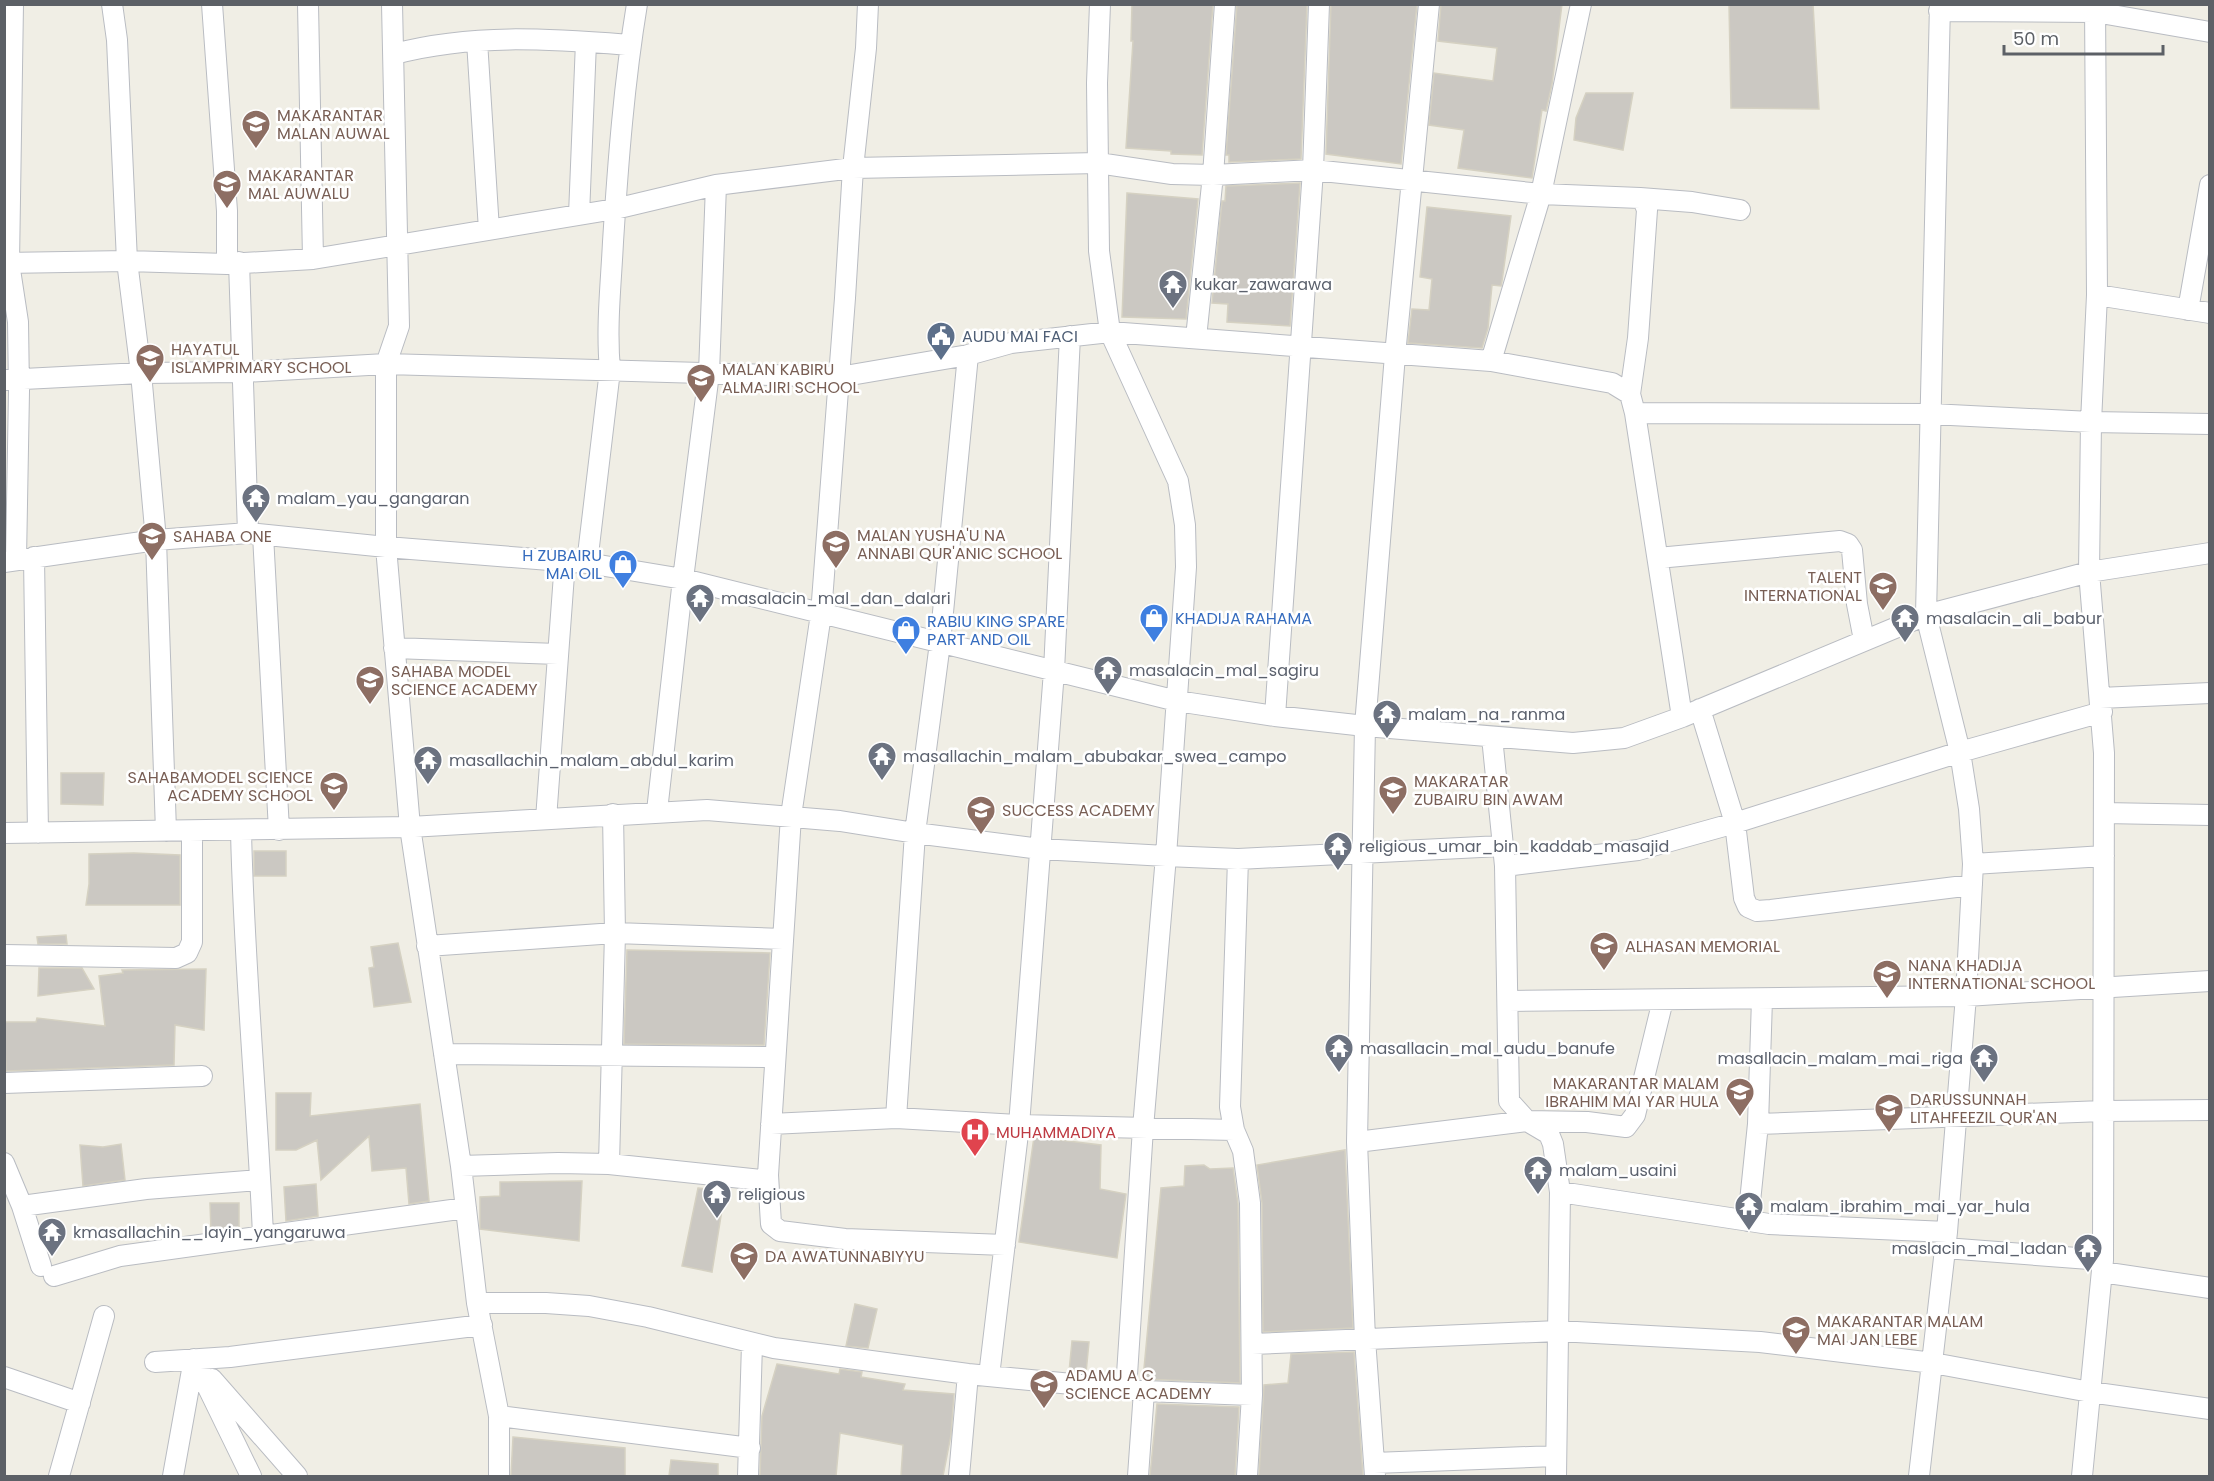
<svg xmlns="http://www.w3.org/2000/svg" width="2214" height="1481" font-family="Poppins,sans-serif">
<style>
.building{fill:#cbc8c2;stroke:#d5d1c2;stroke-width:1.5}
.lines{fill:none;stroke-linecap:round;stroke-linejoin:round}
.street-casing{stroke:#b9bcc2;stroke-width:22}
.street{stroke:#fff;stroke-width:20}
.labels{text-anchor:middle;stroke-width:5;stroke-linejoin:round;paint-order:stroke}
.education-label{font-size:16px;fill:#785e54;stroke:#fff;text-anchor:start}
.worship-label{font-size:16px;fill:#5b616d;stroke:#fff;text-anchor:start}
.service-label{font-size:16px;fill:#4e5e75;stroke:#fff;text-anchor:start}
.shop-label{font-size:16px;fill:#366cbe;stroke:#fff;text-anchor:start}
.health-label{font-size:16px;fill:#be3a42;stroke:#fff;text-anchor:start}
</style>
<rect width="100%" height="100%" fill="#f0eee5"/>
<!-- building -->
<path class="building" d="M1132,4h81l-11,151 -31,-1v-3l-45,-3 7,-107h-2z
M1237,4h70l-6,155 -72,3v-7h-3z
M1331,4h86l-16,160 -75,-10z
M1441,4h121l-10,80 -6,27 -4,-1 -10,68 -74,-10 6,-38 -35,-5 5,-52 59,8 4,-33 -59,-7z
M1729,4h84l6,105 -88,-1z
M1586,93h47l-10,57 -49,-10 2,-22z
M1300,183l-10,143 -63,-4 1,-18 -16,-1 10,-102h3l1,-15z
M1127,193l71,6 -12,120 -64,-2z
M1427,207l84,9 -9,65 -1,5 -9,-1 -4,43 -6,20 -74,-5 4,-34 17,1 3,-31 -12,-2z
M61,773h43l-1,32 -42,-1z
M254,851h32v25h-32z
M134,853l46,2v50h-94l3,-21v-30z
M66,935l1,9h-29l-1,-7z
M398,943l13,59 -37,5 -5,-39 5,-1 -3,-20z
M627,950l143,3 -6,92 -140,-1z
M39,968h43l12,21 -56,7z
M206,969l-2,61 -29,-5 -1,40 -168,6 -2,-49h32l1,-4 68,8 -6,-50 24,-3 -1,-3z
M276,1093h35l-1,23 110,-12 9,97 -20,3 -3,-36 -34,3 -3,-35 -48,44 -4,-40 -21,10h-20z
M1034,1137l67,8 -1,44 26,5 -9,64 -98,-16z
M121,1144l4,36 -42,6 -3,-41 23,2z
M1345,1150l8,178 -90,4 -1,-129 -5,-38z
M1204,1165l6,4 23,-1 5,36 2,179 -97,-4 18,-191 23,-2 1,-20z
M582,1181l-3,60 -99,-12v-32l20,-1v-14z
M316,1184l2,32 -32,5 -2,-34z
M698,1188l27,3 -13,81 -30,-6z
M210,1203h29v24l-28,4z
M855,1304l22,5 -9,39 -22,-2z
M1072,1341l17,1 -3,31 -17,-1z
M1354,1352l9,124h-104l5,-91 24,-2 3,-29z
M777,1364l62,10 1,-5 22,3 -1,5 44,7 -2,6 51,4 -3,41 -8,41h-42l2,-31 -63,-12 -4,43h-76l2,-60z
M1157,1404l82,3 -4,69h-85z
M513,1437l112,11v28h-114z
M671,1460l47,4v12h-49z"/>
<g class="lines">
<!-- street casing -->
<g class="street-casing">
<path id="street" d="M13,4l-4,259 9,59 1,69 -3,169
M112,4l5,36 10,221 14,112 15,167 10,291
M212,4l15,207v53
M308,4l5,255
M392,4l7,322 -13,38v183l24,280 51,339 16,137 22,113v60
M1100,4l-3,79 2,168 11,81 68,149 7,44 1,42 -20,289 -23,272 -17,262
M1939,11l156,1 115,20
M477,41l12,189
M394,54c80,-21 155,-15 236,-9
M1640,198l52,4 48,8
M579,215l7,-173
M239,262l9,271
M4,263l123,-2 100,3 86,-5 302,-50 101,-24 137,-17 245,-5 74,11 41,1 100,-5 228,24 99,4 4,4 3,8 -9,128 -8,56
M2097,295l113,18
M2188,310l22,-125
M1196,338l17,-163 12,-171
M1491,361l50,-167 40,-190
M4,380l137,-7 103,-1 142,-8 453,13 129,-22 43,-12 99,-11 381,29 121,22 18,11 5,19 47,304
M1635,413l296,1 160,8 119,2
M263,535l16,295
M34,557l4,276
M1658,558l182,-17 8,3 4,6 5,54 7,36
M4,562l152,-22 92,-7 138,14 201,16 96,16 494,122 98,15 90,10 208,17 51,-5 58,-21 244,-102 163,-43 121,-19
M587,563l23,-193c-4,-43 1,-86 3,-128 5,-79 11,-159 24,-238
M394,648l164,6
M2100,698l110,-5
M1700,709l35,114 9,75 4,9 9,4 14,-1 201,-25
M1275,716l38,-546 6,-166
M1492,737l13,129 4,235 18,20 22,13 4,10 7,48 -4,284
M657,811l26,-232 26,-206 7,-188
M2104,813l106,2
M546,819l19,-258
M241,831c3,135 16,269 22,404
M4,833l406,-6 297,-17 133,11 75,12 125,16 126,7 72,3 263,-13
M1238,859l-8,248 4,23 9,21 7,52 2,192 -5,81
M1973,864l131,-8
M1505,866l133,-16 97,-27 225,-71 142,-40
M427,946l188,-13 168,6
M4,955l172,3 11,-5 5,-11v-111
M1509,1001l457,-5 244,-15
M444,1054l331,3
M4,1083l198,-7
M896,1118l19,-285 25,-190 28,-288
M771,1124l125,-6 123,7 215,5
M1758,1124l345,-13 107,-1
M1357,1142l170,-21 60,1 39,5 9,-12 28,-115
M4,1163l18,43 19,60
M609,1164l6,-231 -2,-119
M461,1166l97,-3 51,1 152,16 7,-5 23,-359 30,-202 24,-316 8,-130 13,-120 2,-44
M768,1175l3,49 9,7 65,8 160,6
M1560,1192l209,32 178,8
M22,1206l124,-17 114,-9
M1748,1221l10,-97 4,-125
M1945,1248l158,12
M2102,1272l108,16
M54,1276l66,-20 346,-48
M477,1303h69l43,3 59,11 126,31 194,26 176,17 108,4
M1252,1344l306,-13 202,11 173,21 157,29 120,17
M155,1362l75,-5 252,-32
M989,1376l30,-251 35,-454 16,-335
M4,1377l76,26
M212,1379l85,97
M499,1416l251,32
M1374,1463l181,-7
M59,1476l45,-160
M173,1476l21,-117 57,117
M748,1476l4,-132
M959,1476l9,-102
M1138,1476l6,-85
M1375,1476l-10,-137 -8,-197 8,-416 30,-371 34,-351
M1919,1476l28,-244 19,-236 7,-132 -4,-55 -9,-57 -34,-137 14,-611
M2082,1476l21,-216 1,-507 -15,-181 2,-150 6,-127 -2,-291"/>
</g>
<!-- street -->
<use href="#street" class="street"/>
</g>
<!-- icons -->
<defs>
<g id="school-pin" transform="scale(1.5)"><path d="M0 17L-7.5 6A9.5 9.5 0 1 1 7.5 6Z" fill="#8d6e63" stroke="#fff"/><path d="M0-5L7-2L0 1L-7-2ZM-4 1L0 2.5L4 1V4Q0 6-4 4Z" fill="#fff"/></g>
<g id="temple-pin" transform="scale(1.5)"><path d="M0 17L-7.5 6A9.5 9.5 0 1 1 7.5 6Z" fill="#6b7280" stroke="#fff"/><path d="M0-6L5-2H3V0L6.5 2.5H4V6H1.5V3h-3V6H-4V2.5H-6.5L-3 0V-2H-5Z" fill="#fff"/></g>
<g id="civic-pin" transform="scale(1.5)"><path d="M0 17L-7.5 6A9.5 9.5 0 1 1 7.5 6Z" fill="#5c6f8a" stroke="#fff"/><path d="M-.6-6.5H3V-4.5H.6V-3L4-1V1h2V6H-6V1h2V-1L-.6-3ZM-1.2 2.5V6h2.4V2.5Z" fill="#fff"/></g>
<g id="shop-pin" transform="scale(1.5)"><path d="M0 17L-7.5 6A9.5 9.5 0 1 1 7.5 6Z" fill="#3f7fe0" stroke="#fff"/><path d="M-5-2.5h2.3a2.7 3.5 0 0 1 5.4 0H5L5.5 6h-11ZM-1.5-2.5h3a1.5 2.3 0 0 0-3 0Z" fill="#fff"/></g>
<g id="hospital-pin" transform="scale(1.5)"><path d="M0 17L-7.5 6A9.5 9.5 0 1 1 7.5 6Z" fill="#e0444e" stroke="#fff"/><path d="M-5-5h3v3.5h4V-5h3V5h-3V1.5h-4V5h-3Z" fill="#fff"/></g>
</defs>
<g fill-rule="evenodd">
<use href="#school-pin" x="256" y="124"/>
<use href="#school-pin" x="227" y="184"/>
<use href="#temple-pin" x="1173" y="284"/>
<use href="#civic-pin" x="941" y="336"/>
<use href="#school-pin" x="150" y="358"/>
<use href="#school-pin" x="701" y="378"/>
<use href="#temple-pin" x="256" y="498"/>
<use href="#school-pin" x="152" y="536"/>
<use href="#school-pin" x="836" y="544"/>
<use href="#shop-pin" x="623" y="564"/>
<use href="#school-pin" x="1883" y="586"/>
<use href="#temple-pin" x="700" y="598"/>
<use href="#shop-pin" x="1154" y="618"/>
<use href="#temple-pin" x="1905" y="618"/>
<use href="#shop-pin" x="906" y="630"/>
<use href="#temple-pin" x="1108" y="670"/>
<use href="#school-pin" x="370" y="680"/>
<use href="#temple-pin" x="1387" y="714"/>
<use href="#temple-pin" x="882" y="756"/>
<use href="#temple-pin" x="428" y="760"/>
<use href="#school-pin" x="334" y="786"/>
<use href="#school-pin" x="1393" y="790"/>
<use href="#school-pin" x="981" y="810"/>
<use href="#temple-pin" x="1338" y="846"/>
<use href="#school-pin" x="1604" y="946"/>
<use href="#school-pin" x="1887" y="974"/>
<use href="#temple-pin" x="1339" y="1048"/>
<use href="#temple-pin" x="1984" y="1058"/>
<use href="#school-pin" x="1740" y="1092"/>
<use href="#school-pin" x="1889" y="1108"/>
<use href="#hospital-pin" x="975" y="1132"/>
<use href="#temple-pin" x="1538" y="1170"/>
<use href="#temple-pin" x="717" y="1194"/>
<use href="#temple-pin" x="1749" y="1206"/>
<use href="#temple-pin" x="52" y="1232"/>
<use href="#temple-pin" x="2088" y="1248"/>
<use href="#school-pin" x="744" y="1256"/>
<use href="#school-pin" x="1796" y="1330"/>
<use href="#school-pin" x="1044" y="1384"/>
</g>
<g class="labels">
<!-- education labels -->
<g class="education-label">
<text x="277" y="121">MAKARANTAR<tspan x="277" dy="18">MALAN AUWAL</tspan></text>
<text x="248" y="181">MAKARANTAR<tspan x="248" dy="18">MAL AUWALU</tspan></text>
<text x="171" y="355">HAYATUL<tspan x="171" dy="18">ISLAMPRIMARY SCHOOL</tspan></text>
<text x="722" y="375">MALAN KABIRU<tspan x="722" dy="18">ALMAJIRI SCHOOL</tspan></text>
<text x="857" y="541">MALAN YUSHA'U NA<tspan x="857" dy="18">ANNABI QUR'ANIC SCHOOL</tspan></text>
<text x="173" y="542">SAHABA ONE</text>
<text x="1862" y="583" text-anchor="end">TALENT<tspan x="1862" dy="18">INTERNATIONAL</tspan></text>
<text x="391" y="677">SAHABA MODEL<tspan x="391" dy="18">SCIENCE ACADEMY</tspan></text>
<text x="313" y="783" text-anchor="end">SAHABAMODEL SCIENCE<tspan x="313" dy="18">ACADEMY SCHOOL</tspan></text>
<text x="1414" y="787">MAKARATAR<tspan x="1414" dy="18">ZUBAIRU BIN AWAM</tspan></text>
<text x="1002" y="816">SUCCESS ACADEMY</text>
<text x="1625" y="952">ALHASAN MEMORIAL</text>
<text x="1908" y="971">NANA KHADIJA<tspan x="1908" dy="18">INTERNATIONAL SCHOOL</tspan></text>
<text x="1719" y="1089" text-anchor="end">MAKARANTAR MALAM<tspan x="1719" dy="18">IBRAHIM MAI YAR HULA</tspan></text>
<text x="1910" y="1105">DARUSSUNNAH<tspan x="1910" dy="18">LITAHFEEZIL QUR'AN</tspan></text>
<text x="765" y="1262">DA AWATUNNABIYYU</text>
<text x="1817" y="1327">MAKARANTAR MALAM<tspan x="1817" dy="18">MAI JAN LEBE</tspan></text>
<text x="1065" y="1381">ADAMU A C<tspan x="1065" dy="18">SCIENCE ACADEMY</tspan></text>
</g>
<!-- worship labels -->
<g class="worship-label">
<text x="1194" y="290">kukar_zawarawa</text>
<text x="277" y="504">malam_yau_gangaran</text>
<text x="721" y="604">masalacin_mal_dan_dalari</text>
<text x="1926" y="624">masalacin_ali_babur</text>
<text x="1129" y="676">masalacin_mal_sagiru</text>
<text x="1408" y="720">malam_na_ranma</text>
<text x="903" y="762">masallachin_malam_abubakar_swea_campo</text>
<text x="449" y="766">masallachin_malam_abdul_karim</text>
<text x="1359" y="852">religious_umar_bin_kaddab_masajid</text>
<text x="1360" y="1054">masallacin_mal_audu_banufe</text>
<text x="1963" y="1064" text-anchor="end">masallacin_malam_mai_riga</text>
<text x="1559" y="1176">malam_usaini</text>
<text x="738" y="1200">religious</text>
<text x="1770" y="1212">malam_ibrahim_mai_yar_hula</text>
<text x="73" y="1238">kmasallachin__layin_yangaruwa</text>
<text x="2067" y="1254" text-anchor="end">maslacin_mal_ladan</text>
</g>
<!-- service labels -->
<g class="service-label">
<text x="962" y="342">AUDU MAI FACI</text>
</g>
<!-- shop labels -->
<g class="shop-label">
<text x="602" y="561" text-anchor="end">H ZUBAIRU<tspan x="602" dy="18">MAI OIL</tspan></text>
<text x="1175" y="624">KHADIJA RAHAMA</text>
<text x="927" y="627">RABIU KING SPARE<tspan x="927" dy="18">PART AND OIL</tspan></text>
</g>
<!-- health labels -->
<g class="health-label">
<text x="996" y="1138">MUHAMMADIYA</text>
</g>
</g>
<!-- border -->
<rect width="2214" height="1481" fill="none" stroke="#5c6066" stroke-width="12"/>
<!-- scale -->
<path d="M2004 45v9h159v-9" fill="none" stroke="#5c6066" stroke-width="3"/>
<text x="2013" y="45" font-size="18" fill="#5c6066" stroke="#ffffff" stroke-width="4.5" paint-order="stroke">50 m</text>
</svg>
